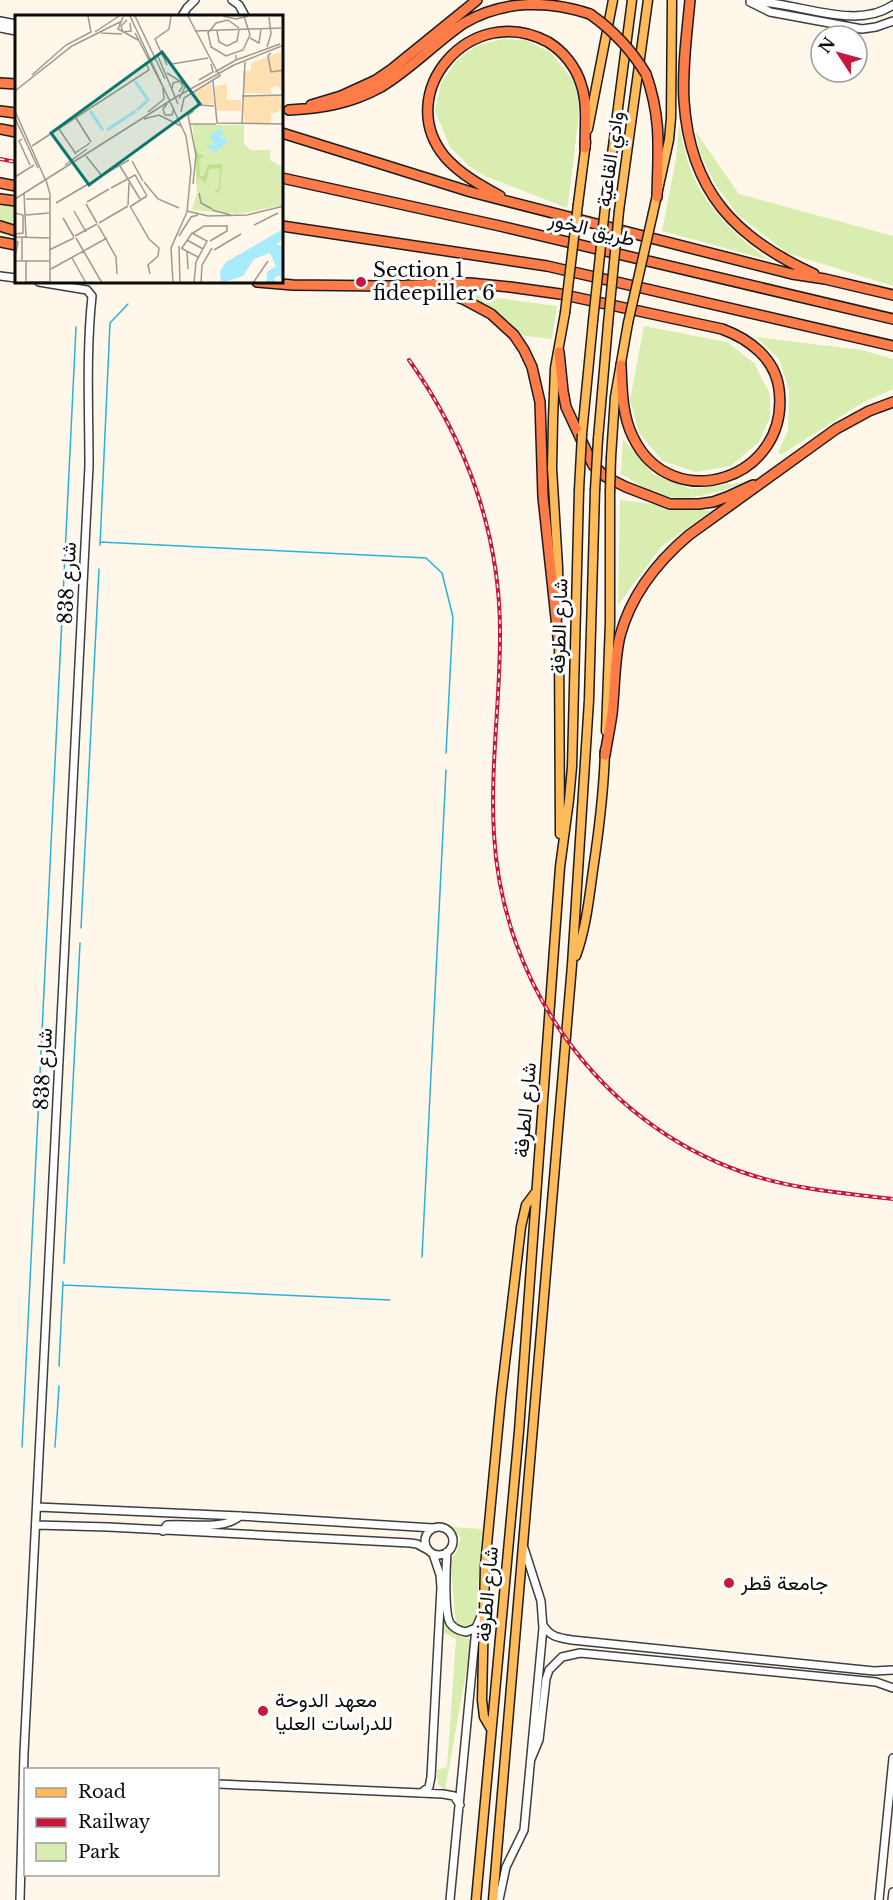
<svg xmlns="http://www.w3.org/2000/svg" width="893" height="1900" font-family="'Libre Baskerville',Vazirmatn,serif">
<style>
.green{fill:#daedb0}
.lines{fill:none;stroke-linecap:round;stroke-linejoin:round}
.stream{stroke:#29b2da;stroke-width:1.5}
.minor-casing{stroke:#3e3e3e;stroke-width:10}
.major-casing{stroke:#1c1c1c;stroke-width:11}
.highway-casing{stroke:#1c1c1c;stroke-width:12}
.minor{stroke:#fff;stroke-width:7}
.major{stroke:#ffba59;stroke-width:8}
.highway{stroke:#ff7b47;stroke-width:9}
.rail-casing{stroke:#c7173e;stroke-width:4}
.rail{stroke:#fff;stroke-width:1.5;stroke-dasharray:4.5;stroke-linecap:butt}
.major-bridge-casing{stroke:#1c1c1c;stroke-width:11;stroke-linecap:butt}
.highway-bridge-casing{stroke:#1c1c1c;stroke-width:12;stroke-linecap:butt}
.major-bridge{stroke:#ffba59;stroke-width:8}
.highway-bridge{stroke:#ff7b47;stroke-width:9}
.poi-dot{fill:#c7173e;stroke:#fff;stroke-width:2}
.labels{text-anchor:middle;stroke-width:6;stroke-linejoin:round;paint-order:stroke}
.street-label{font-size:20px;fill:#0b0b0b;stroke:#fff}
.poi-label{font-size:20px;fill:#0b0b0b;stroke:#fff;text-anchor:start}
.inset-river{fill:none;stroke:#a8ebfc;stroke-width:3}
.inset-road{fill:none;stroke:#9d9990;stroke-width:1.5}
.view{fill:#0f766e;fill-opacity:0.15;stroke:#0f766e;stroke-width:3}
.inset-edge{fill:none;stroke:#0b0b0b;stroke-width:3}
</style>
<rect width="100%" height="100%" fill="#fff7e9"/>
<!-- green -->
<path class="green" d="M502,39l24,1 25,13 22,27 7,23 -8,71 -5,34 -82,-32 -16,-10 -19,-19 -15,-36 6,-28 17,-24 19,-13z
M679,124c4,18 7,37 15,54 17,35 44,60 75,82l-107,-29 14,-72z
M696,132l43,62 154,42v50l-106,-33 -49,-38 -23,-31 -15,-31z
M0,199l16,3v34l-16,-2z
M460,293l97,13 -5,33 -33,-4 -18,-18z
M644,326l83,16 27,21 16,31v24l-11,24 -28,24 -35,6 -33,-11 -24,-28 -9,-33z
M756,337l106,13 31,9v30l-31,14 -81,52 -3,-3 10,-21 1,-41 -10,-31z
M623,439l30,35 38,15 54,-7c-30,12 -64,23 -95,9 -10,-5 -19,-12 -29,-17z
M620,500l91,11 -50,36 -43,58z
M452,1527l30,2 -6,92 -5,6 -8,1 -7,-4 -6,-64 6,-7 5,-15z
M442,1606h2v15c8,10 14,17 28,18l-27,152 -7,-7 -1,-14 10,-3 9,-128 -15,-8z"/>
<g class="lines">
<!-- stream -->
<path class="stream" d="M100,542l326,16 16,15 11,44 -7,136
M100,545l10,-222 18,-19
M81,928l18,-359
M422,1257l24,-487
M64,1263l16,-320
M63,1285l327,15
M59,1366l4,-84
M22,1447l54,-1120
M55,1447l4,-61"/>
<!-- minor casing -->
<g class="minor-casing">
<path id="minor" d="M232,0l7,5 6,11
M750,2l20,10 92,17 14,-2 17,-6
M750,2c45,-2 104,30 143,3
M182,16l5,-8 8,-8
M0,21l16,3
M0,28l16,3
M0,276l16,2
M37,1507l203,9 193,12
M36,1525l72,2 302,16 7,1 11,6
M425 1541a14 14 0 1 1 28 0a14 14 0 1 1-28 0Z
M163,1531l4,-6c21,-2 56,6 73,-9
M447,1552c-1,14 -3,61 3,71 4,6 10,8 16,9l10,-4 6,-14
M543,1625c7,12 16,13 29,15l302,31 19,-1
M531,1759l8,-19 7,-61 3,-9 13,-13 18,-4 296,29 17,6
M218,1784l225,10 11,2 6,9
M421,1793l8,-6 2,-10 10,-190 -1,-12 -7,-21
M20,1900l4,-147 65,-1287c0,-57 -3,-113 3,-170l-5,-6 -48,-8
M450,1900l26,-272
M499,1900l7,-33 18,-37 19,-202 -2,-27 -17,-53
M879,1900l14,-142
M892,1900l1,-8"/>
</g>
<!-- major casing -->
<g class="major-casing">
<path id="major" d="M588,129l25,-129
M578,204l8,-62
M605,208l27,-208
M619,211l29,-211
M653,213l16,-73 2,-22 1,-118
M582,434l11,-113
M598,439l10,-115
M611,457l4,-60 13,-74
M559,615l-1,-48 -6,-99 1,-48 2,-52 10,-55
M559,640l1,194
M606,731l4,-109v-130
M576,956c10,-28 13,-57 17,-86 6,-40 11,-80 12,-120
M491,1729l-7,-12 -2,-17 3,-134 16,-169 20,-170 5,-22 9,-12
M476,1900l43,-469 41,-564 9,-67 3,-33 7,-277
M493,1900l79,-935 17,-265 6,-210"/>
</g>
<!-- highway casing -->
<g class="highway-casing">
<path id="highway" d="M690,0c-3,33 -8,68 -6,101 6,90 51,137 130,173
M646,74c16,46 12,76 11,123
M0,83l16,1
M311,105l30,-9 35,-16 16,-11 85,-69
M289,110c34,-2 61,-6 92,-23 30,-18 54,-44 83,-64 39,-23 84,-23 126,-9
M0,111l16,2
M0,129l16,3
M282,133l189,59 321,82 33,5 68,16
M282,178l218,48 393,93
M0,183l16,3
M500,196c-20,-11 -40,-22 -55,-39 -53,-64 26,-157 103,-115 15,9 28,25 33,42 7,20 4,43 4,64
M0,199l16,2
M0,226l16,5
M282,226l265,40 346,80
M0,242l16,3
M257,282l36,3 95,1 82,-3 40,4 50,7 162,35c27,10 53,29 57,60 12,91 -108,128 -146,48 -11,-22 -11,-48 -12,-72
M420,289l28,5 15,5 28,15 23,21 10,15 8,17 8,35 3,95 16,149
M559,352l4,39 3,16 27,58 13,12 20,10 44,17h29l14,-2 14,-5 26,-12
M605,755c2,-13 5,-27 7,-41 3,-26 2,-53 8,-78 11,-41 37,-74 69,-101l147,-106 33,-18 24,-9"/>
</g>
<!-- minor -->
<use href="#minor" class="minor"/>
<!-- major -->
<use href="#major" class="major"/>
<!-- highway -->
<use href="#highway" class="highway"/>
<!-- rail casing -->
<g class="rail-casing">
<path id="rail" d="M0,159l16,3
M409,360c58,81 92,176 91,277 0,65 -10,132 -6,197 8,150 105,288 248,338 49,17 100,21 151,27"/>
</g>
<!-- rail -->
<use href="#rail" class="rail"/>
<!-- major-bridge casing -->
<g class="major-bridge-casing">
<path id="major-bridge" d="M565,313l13,-109
M593,321l12,-113
M628,323l25,-110
M608,324l11,-113
M579,490l3,-56
M595,490l3,-51
M610,492l1,-35"/>
</g>
<!-- highway-bridge casing -->
<g class="highway-bridge-casing">
<path id="highway-bridge" d="M590,14c24,17 41,35 56,60"/>
</g>
<!-- major-bridge -->
<use href="#major-bridge" class="major-bridge"/>
<!-- highway-bridge -->
<use href="#highway-bridge" class="highway-bridge"/>
</g>
<!-- markers -->
<g class="poi-dot">
<circle cx="361" cy="282" r="6"/>
<circle cx="729" cy="1583" r="6"/>
<circle cx="263" cy="1711" r="6"/>
</g>
<g class="labels">
<!-- street labels -->
<g class="street-label">
<text transform="translate(610 159) rotate(-82)" y="7">وادي القاعية</text>
<text transform="translate(592 229) rotate(14)" y="7">طريق الخور</text>
<text transform="translate(67 583) rotate(-87)" y="7">شارع 838</text>
<text transform="translate(559 626) rotate(-88)" y="7">شارع الطرفة</text>
<text transform="translate(43 1069) rotate(-87)" y="7">شارع 838</text>
<text transform="translate(525 1110) rotate(-85)" y="7">شارع الطرفة</text>
<text transform="translate(487 1594) rotate(-85)" y="7">شارع الطرفة</text>
</g>
<!-- poi labels -->
<g class="poi-label">
<text x="373" y="277">Section 1<tspan x="373" dy="23">fideepiller 6</tspan></text>
<text x="741" y="1590">جامعة قطر</text>
<text x="275" y="1707">معهد الدوحة<tspan x="275" dy="23">للدراسات العليا</tspan></text>
</g>
</g>
<!-- overview -->
<g transform="translate(15 15)">
<rect width="268" height="268" fill="#fff7e9"/>
<path d="M178,110h51v18l6,7h20v10l13,7v38l-44,9 -47,-4 5,-18z" fill="#daedb0"/>
<path d="M181,132l3,8h5l-5,5 1,16h4l4,-11 14,-1 -2,26 -3,3 -3,-2 5,-2 1,-21 -11,1 -3,14 -8,-6 -1,10z" fill="#c0df8d"/>
<path d="M266,37l2,42 -5,-8 -8,2 2,6 -28,-1 -1,-22h8v-8zM196,68l3,21h-14l-6,-11zM212,69v16h14l1,11h-26l-1,-25zM229,81h36l2,14 -11,4v9h-27z" fill="#ffe0b1"/>
<path d="M204,113l6,4 -6,4 10,4 -14,13 -10,-8h11l-7,-8zM268,214v10l-7,6h7v38l-4,-8 -5,4 3,4h-11l1,-11 9,-6 -6,-13 -16,6 -11,17 -22,7 -1,-12 6,-9z" fill="#a8ebfc"/>
<path class="inset-river" d="M120,66l13,19 -11,10M75,96l13,19M92,115l29,-19"/>
<path class="inset-road" d="M115,1l56,120 5,34 -4,42M120,1l30,63M173,1l31,59M208,1l13,3 12,-3M108,2l-5,12 20,11M112,5l-6,6 2,6 8,-1 -1,-8M224,13l-11,-8 -12,3 -8,10 3,14 15,9 17,-6 7,-15 -6,-19M180,16l86,-3M202,16l2,11 8,4 10,-5 2,-11M80,17l24,-16M86,18l21,1M120,18l29,56M235,23l9,5 2,-14M252,32l4,-13 -2,-17M256,38l-3,3 3,16 13,-2M142,39l21,50M221,45l44,-16M157,49l36,-6M152,50l-12,-26 14,-10 2,-13M200,57l21,-12v-5M152,58l19,12 -7,14M17,60l34,-30 25,-13 -3,-16M184,65l14,-8 -2,-8M198,66l4,42 67,1M157,74l1,-6 7,-2 3,5 -4,6M0,76l57,-45 50,-25M179,81l5,9 15,1M227,81l42,-1M152,89l-4,5 2,6h7l2,-7M0,96l30,68M133,97l16,-13 -1,-11M166,97l3,-14 37,-23M0,103l23,50M61,103l15,24M129,104l15,-4 22,11M175,109h26M227,109l3,-62M44,114l17,25M7,124l-3,2 11,24M17,131l117,-76 -3,-7M60,138l15,-10M71,141l16,20M117,146l11,20M50,150l22,-16M105,151l20,33M88,160l26,-15M0,162l19,-12M31,165l4,14v89M129,167l14,17 21,9M178,169l3,-29 -8,-40 6,-4M96,173l24,-13 12,21M184,178l2,10 11,6M9,179l2,43M0,184l161,-102 58,-32 50,-20M11,184h23M72,187l22,-13M41,188l46,-27M71,189l11,19M113,190l1,-22M115,191l19,33 10,9 -1,8 -10,9 2,9M116,191l16,-10M197,195l19,5M59,196l12,21M172,196l21,5 39,-1 37,-9M0,198l8,2v18l-8,1M11,200l23,-2M48,203l11,19M84,208l29,-17M83,210l18,32 1,17M239,210l24,-12M178,218l11,-7h23v5l-17,10M60,221l22,-12M164,221l12,-19 7,-2M0,222l34,1M61,223l26,45M172,225l16,9M0,226l3,1 -3,15M164,231l1,37M166,233l17,9M167,233l10,-15 15,8 -11,21 -2,21M34,235l25,-12M199,235l27,-16M172,236l1,18M57,243l14,25M7,245v-22M0,246h34M11,246v22M36,254l56,-31M11,267h23M158,268l-2,-35 16,-36M186,268l1,-18 10,-17M238,268l15,-22"/>
<path class="view" d="M147,37l38,52 -111,81 -38,-52z"/>
<rect width="268" height="268" class="inset-edge"/>
</g>
<!-- legend -->
<rect x="24" y="1768" width="195" height="108" fill="#ffffff" stroke="#9d9d9d" stroke-width="1.5"/>
<rect x="36" y="1788" width="30" height="9" fill="#ffba59" stroke="#9d9d9d" stroke-width="1.5"/>
<text x="78" y="1798" font-size="18" fill="#0b0b0b">Road</text>
<rect x="36" y="1818" width="30" height="9" fill="#c7173e" stroke="#9d9d9d" stroke-width="1.5"/>
<text x="78" y="1828" font-size="18" fill="#0b0b0b">Railway</text>
<rect x="36" y="1843" width="30" height="18" fill="#daedb0" stroke="#9d9d9d" stroke-width="1.5"/>
<text x="78" y="1858" font-size="18" fill="#0b0b0b">Park</text>
<!-- north arrow -->
<g transform="translate(839 54) rotate(306)"><circle r="28" fill="#ffffff" stroke="#9d9d9d" stroke-width="1.5"/>
<path d="M0-4.5L10 22L0 15L-10 22Z" fill="#c7173e"/>
<text y="-9" font-size="16" font-weight="bold" text-anchor="middle" fill="#0b0b0b">N</text>
</g>
</svg>
